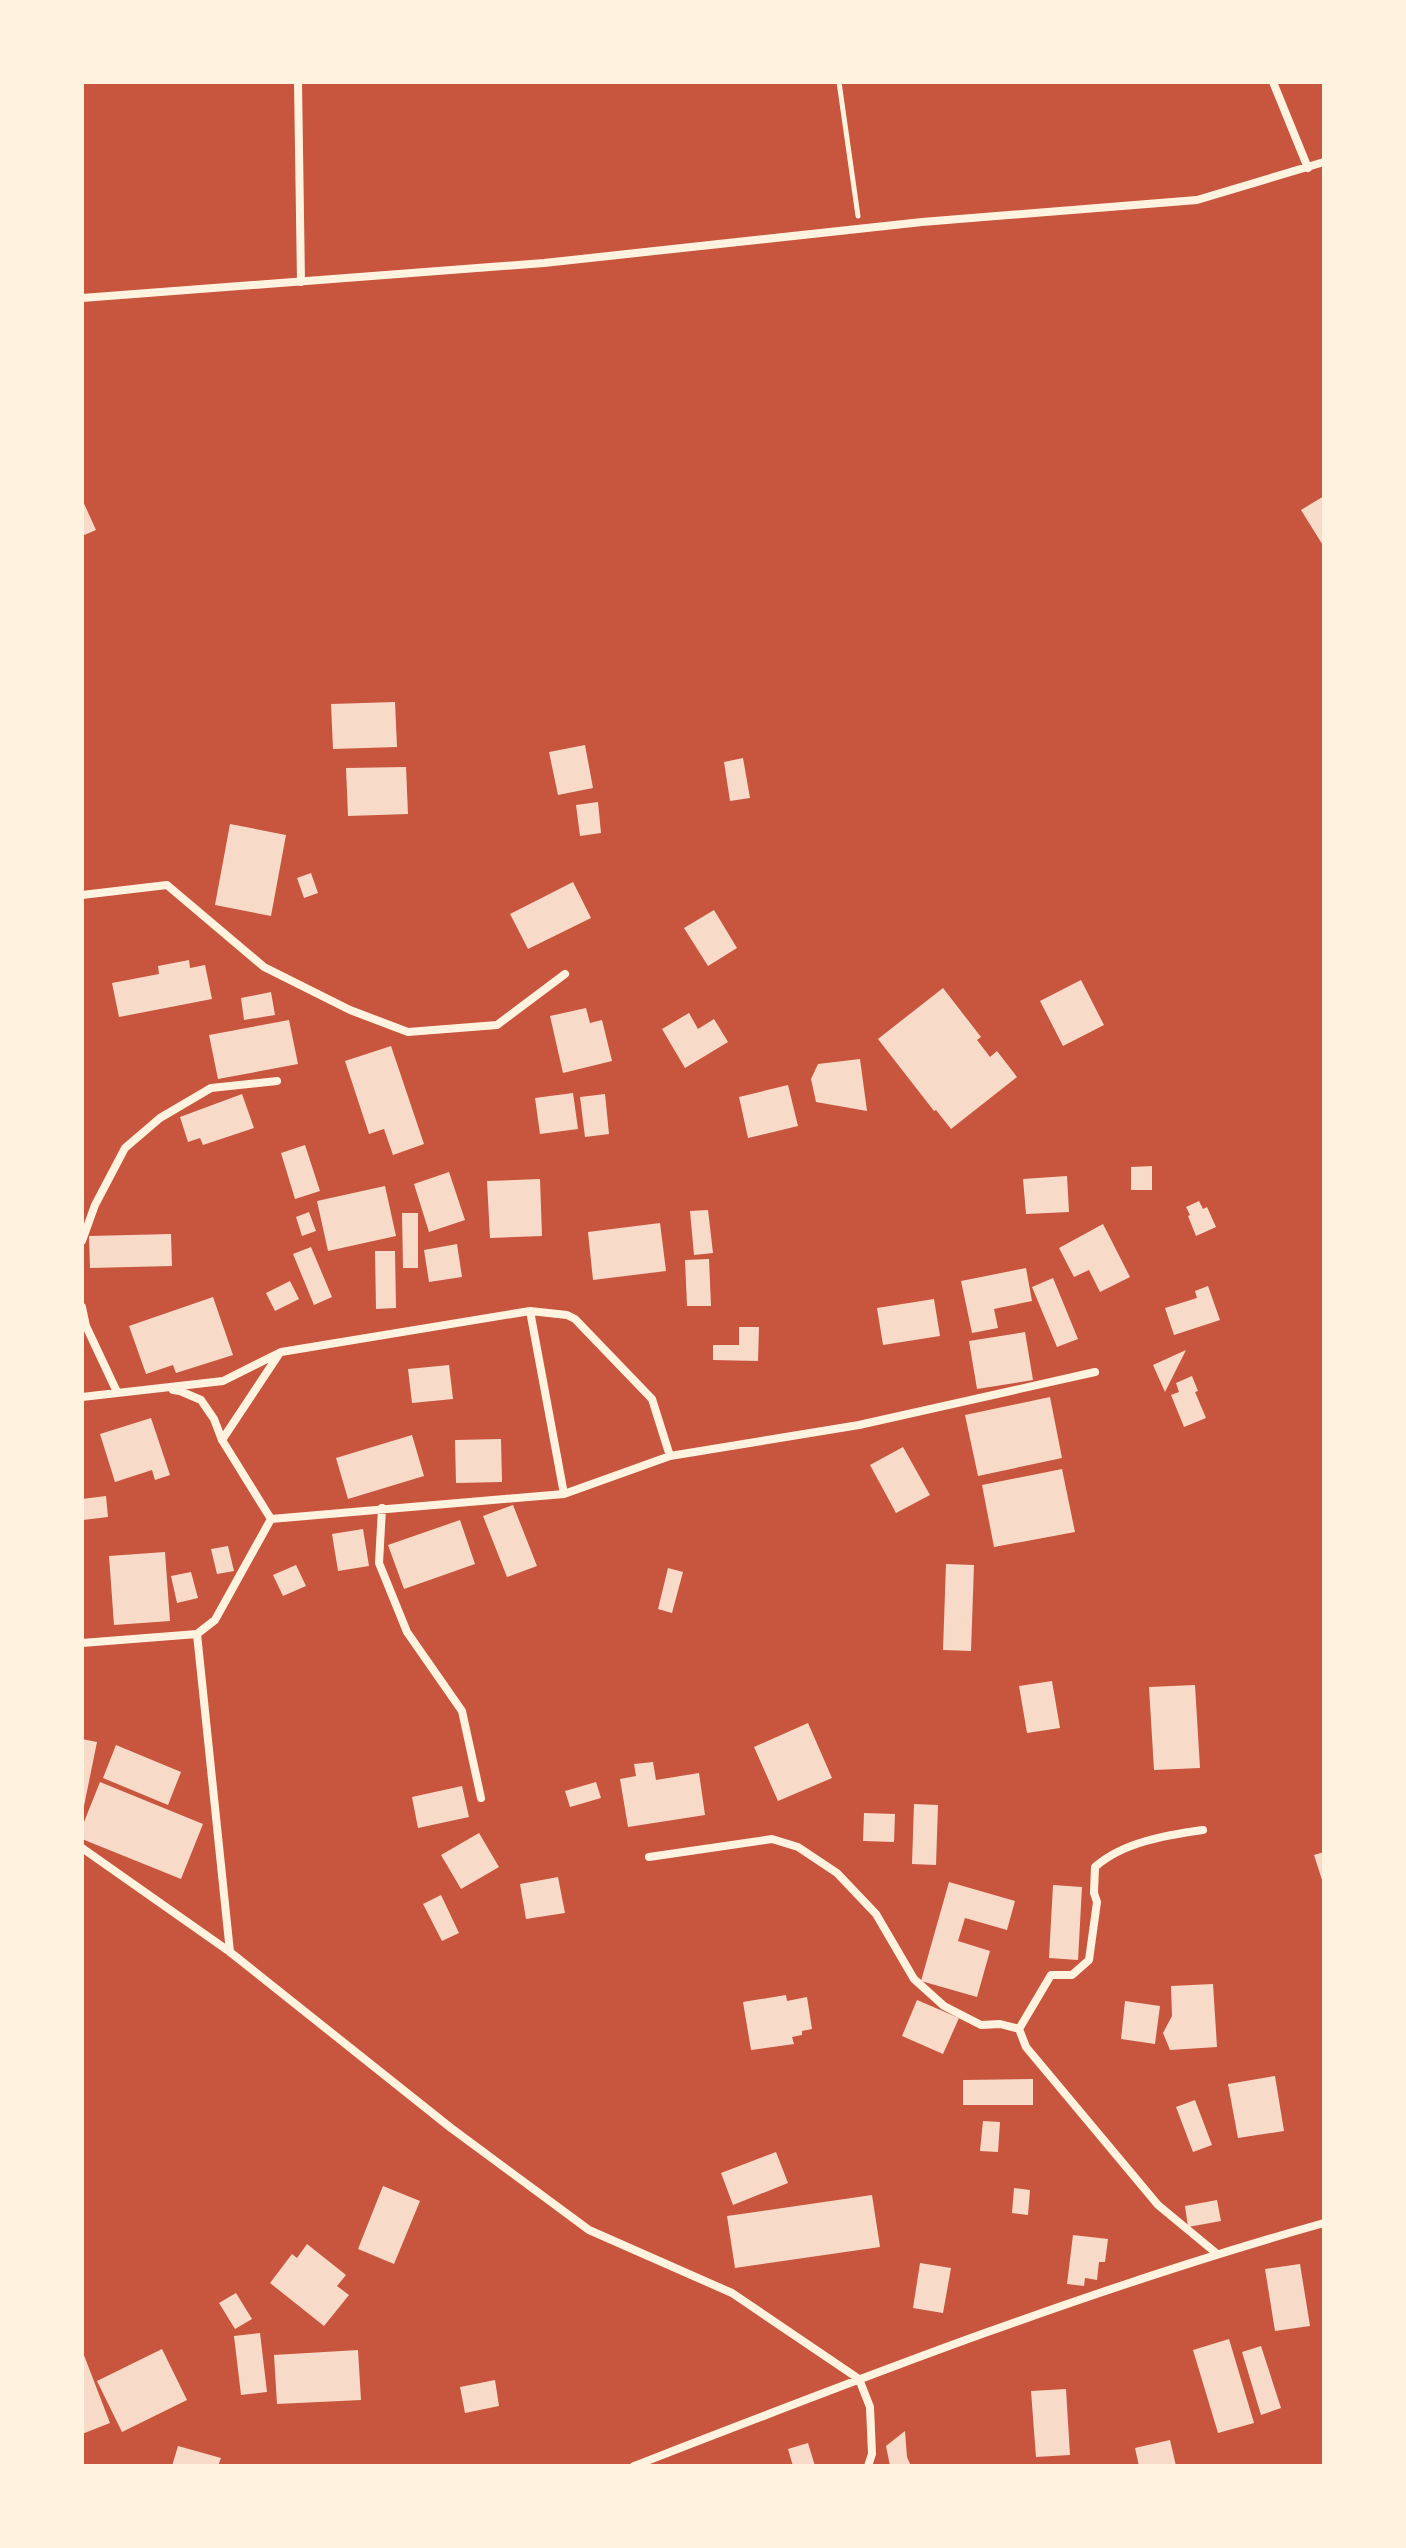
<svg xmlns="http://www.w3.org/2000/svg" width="1406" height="2548" font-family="'PT Sans',sans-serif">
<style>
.building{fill:#f7dbc8}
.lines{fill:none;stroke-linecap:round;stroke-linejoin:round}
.path{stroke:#fff3e0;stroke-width:5}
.minor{stroke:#fff3e0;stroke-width:8}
</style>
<rect width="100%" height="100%" fill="#c8553d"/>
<!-- building -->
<path class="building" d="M1324,496v51l-23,-37z
M82,499l14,31 -14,6z
M395,702l2,45 -64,2 -2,-45z
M585,745l8,43 -35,7 -9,-43z
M743,758l7,40 -20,3 -6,-39z
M406,767l2,47 -60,2 -2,-48z
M598,802l3,31 -21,3 -4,-31z
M230,824l56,11 -15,81 -56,-11z
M311,873l7,20 -14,5 -7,-20z
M573,882l18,36 -63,31 -18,-35z
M714,910l23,38 -29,18 -24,-38z
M189,960l1,8 15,-3 7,34 -93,18 -7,-34 47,-9 -1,-8z
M1081,980l23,45 -41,21 -23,-45z
M943,988l38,49 -4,3 13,17 7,-6 20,26 -66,52 -15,-19 -2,1 -56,-72z
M271,992l4,23 -31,5 -3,-22z
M586,1008l4,15 12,-3 10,41 -49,12 -13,-57z
M689,1013l9,16 16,-10 14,23 -43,26 -23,-39z
M289,1020l9,44 -80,15 -9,-44z
M391,1046l33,98 -31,11 -9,-26 -15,5 -24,-73z
M860,1059l7,52 -51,-9 -5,-23 7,-15z
M788,1085l10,41 -50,12 -9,-41z
M573,1093l5,36 -38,5 -5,-36z
M242,1094l12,34 -51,17 -3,-7 -12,4 -8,-25z
M605,1094l4,40 -24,3 -5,-40z
M305,1145l15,46 -25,8 -14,-46z
M1152,1166v24h-21v-23z
M449,1172l16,48 -36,12 -15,-48z
M1067,1176l2,36 -43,2 -3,-35z
M540,1179l2,57 -52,2 -3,-57z
M385,1186l11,50 -68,15 -11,-50z
M1199,1201l4,8 4,-2 9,20 -20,9 -8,-20 2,-1 -4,-8z
M708,1210l5,43 -19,2 -4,-44z
M309,1212l7,19 -14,5 -6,-19z
M402,1213h16v55h-15z
M660,1223l6,48 -73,9 -5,-48z
M1103,1224l27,53 -30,15 -11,-22 -15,7 -15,-29z
M171,1234l1,32 -82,2 -1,-32z
M457,1244l5,33 -33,5 -5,-32z
M311,1247l21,50 -18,8 -21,-51z
M375,1251h20l1,57 -20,1z
M709,1259l2,47h-24l-2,-46z
M1026,1268l6,33 -38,8 4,19 -26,5 -11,-52z
M1053,1278l25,61 -21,8 -25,-60z
M290,1281l9,18 -24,12 -9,-18z
M1208,1286l12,34 -46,15 -9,-27 32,-10 -2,-7z
M213,1297l20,58 -57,18 -3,-8 -27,9 -17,-48z
M934,1299l6,37 -57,9 -6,-37z
M739,1327h20l-1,34 -45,-1v-15h26z
M1025,1332l8,48 -56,9 -8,-48z
M1186,1350l-21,42 -12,-27z
M449,1365l4,34 -41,4 -4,-34z
M1192,1376l6,15 -3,1 11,26 -22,9 -13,-32 8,-3 -3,-9z
M1050,1397l12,61 -84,18 -13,-61z
M151,1418l19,57 -15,5 -3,-10 -37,12 -15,-48z
M412,1435l12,41 -76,23 -12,-41z
M501,1439l1,43 -46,1 -1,-43z
M903,1447l27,48 -34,18 -26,-48z
M1062,1469l13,63 -81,15 -12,-62z
M106,1496l2,21 -25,3 -1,-21z
M513,1505l24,61 -30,11 -24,-61z
M460,1520l15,44 -71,25 -16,-44z
M363,1529l6,37 -31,5 -6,-37z
M228,1546l6,25 -17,3 -6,-25z
M165,1552l5,69 -56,4 -5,-69z
M946,1564l28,1 -3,86 -28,-1z
M296,1565l10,21 -23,10 -10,-21z
M668,1568l15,4 -11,41 -14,-4z
M191,1572l7,26 -21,5 -6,-27z
M1052,1681l8,47 -33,5 -8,-47z
M1195,1685l5,83 -46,2 -5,-83z
M808,1723l24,55 -54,23 -24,-54z
M82,1739l15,3 -14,69h-1z
M116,1745l65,27 -13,33 -65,-27z
M653,1762l3,18 43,-7 6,42 -77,12 -8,-48 16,-3 -2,-12z
M100,1782l103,42 -22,55 -99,-40v-12z
M596,1782l5,16 -31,9 -5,-16z
M462,1786l7,31 -51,11 -6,-31z
M914,1804l24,1 -2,60 -24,-1z
M864,1813l31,1 -1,28 -31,-1z
M479,1833l20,34 -38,22 -20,-34z
M1324,1852v31h-1l-9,-28z
M558,1877l7,36 -39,6 -6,-35z
M949,1882l66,19 -8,29 -42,-12 -7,23 32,10 -13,46 -56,-16z
M1053,1885l29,2 -4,73 -29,-2z
M441,1895l18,38 -17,8 -19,-37z
M1213,1984l4,63 -47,3 -7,-17 9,-17 -1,-30z
M786,1995l1,6 20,-4 5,32 -10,2v4l-10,2 2,7 -43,6 -8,-48z
M917,2000l42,18 -16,36 -41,-18z
M1125,2001l35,5 -5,38 -34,-5z
M1275,2076l9,55 -46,7 -10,-54z
M1033,2079v26h-70v-25z
M1195,2100l17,45 -19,7 -17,-45z
M983,2121l17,1 -2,30 -18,-1z
M776,2152l12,31 -55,22 -12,-32z
M383,2186l37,15 -26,63 -36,-15z
M1014,2188l16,2 -2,25 -16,-2z
M872,2195l8,52 -145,21 -8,-52z
M1217,2200l4,21 -33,6 -3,-21z
M1073,2235l35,4 -3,23h-6l-2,18 -12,-2 -1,8 -17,-2z
M307,2244l39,31 -9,11 12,9 -25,31 -54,-43 22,-29 5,4z
M920,2263l31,5 -8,45 -30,-5z
M1300,2264l10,62 -35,5 -10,-62z
M236,2293l16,26 -17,10 -16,-26z
M260,2333l7,59 -26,3 -7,-59z
M1229,2339l25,84 -36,10 -25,-83z
M1261,2346l20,62 -20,7 -19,-63z
M162,2349l25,51 -65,32 -25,-51z
M82,2350l28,73 -28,11z
M358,2350l3,50 -84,4 -3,-49z
M495,2380l4,26 -34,7 -5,-26z
M1066,2389l4,66 -34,2 -5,-66z
M905,2431l2,26 4,9h-21l-4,-20z
M1170,2440l6,26h-37l-4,-18z
M808,2443l7,23h-22l-5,-17z
M178,2446l43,12 -3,8h-46z"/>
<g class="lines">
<!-- path -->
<path class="path" d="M839,82l19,134"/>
<!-- minor -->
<path class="minor" d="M298,82l3,200
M1273,82l35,86
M82,298l462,-35 378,-41 275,-22 127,-38
M82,895l85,-10 97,82 86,43 58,22 89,-7 68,-51
M82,1241l13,-36 30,-57 35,-30 51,-30 66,-7
M82,1307l4,19 31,66
M530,1311l34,183
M173,1390l7,1 21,9 13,19 8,21 49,79
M82,1397l141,-16 58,-29 249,-41 37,4 8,4 77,80 18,57
M222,1440l57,-86
M382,1508l-3,55 28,69 55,79 19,87
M271,1519l293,-25 106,-38 189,-31 236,-53
M197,1634l33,318
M82,1643l115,-9 18,-14 56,-101
M82,1848l148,104 221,176 138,102 143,63 127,86 11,28 2,47 -4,12
M649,1857l123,-18 26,8 39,26 39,41 38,65 30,27 37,19 19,-1 19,5 7,18 132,158 58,48
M1019,2029l32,-54h21l17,-15 8,-58 -3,-9 1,-26c28,-25 72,-32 108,-37
M634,2466c227,-88 455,-177 690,-243"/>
</g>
<!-- border -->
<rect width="1406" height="2548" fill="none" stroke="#fff3e0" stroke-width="168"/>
</svg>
